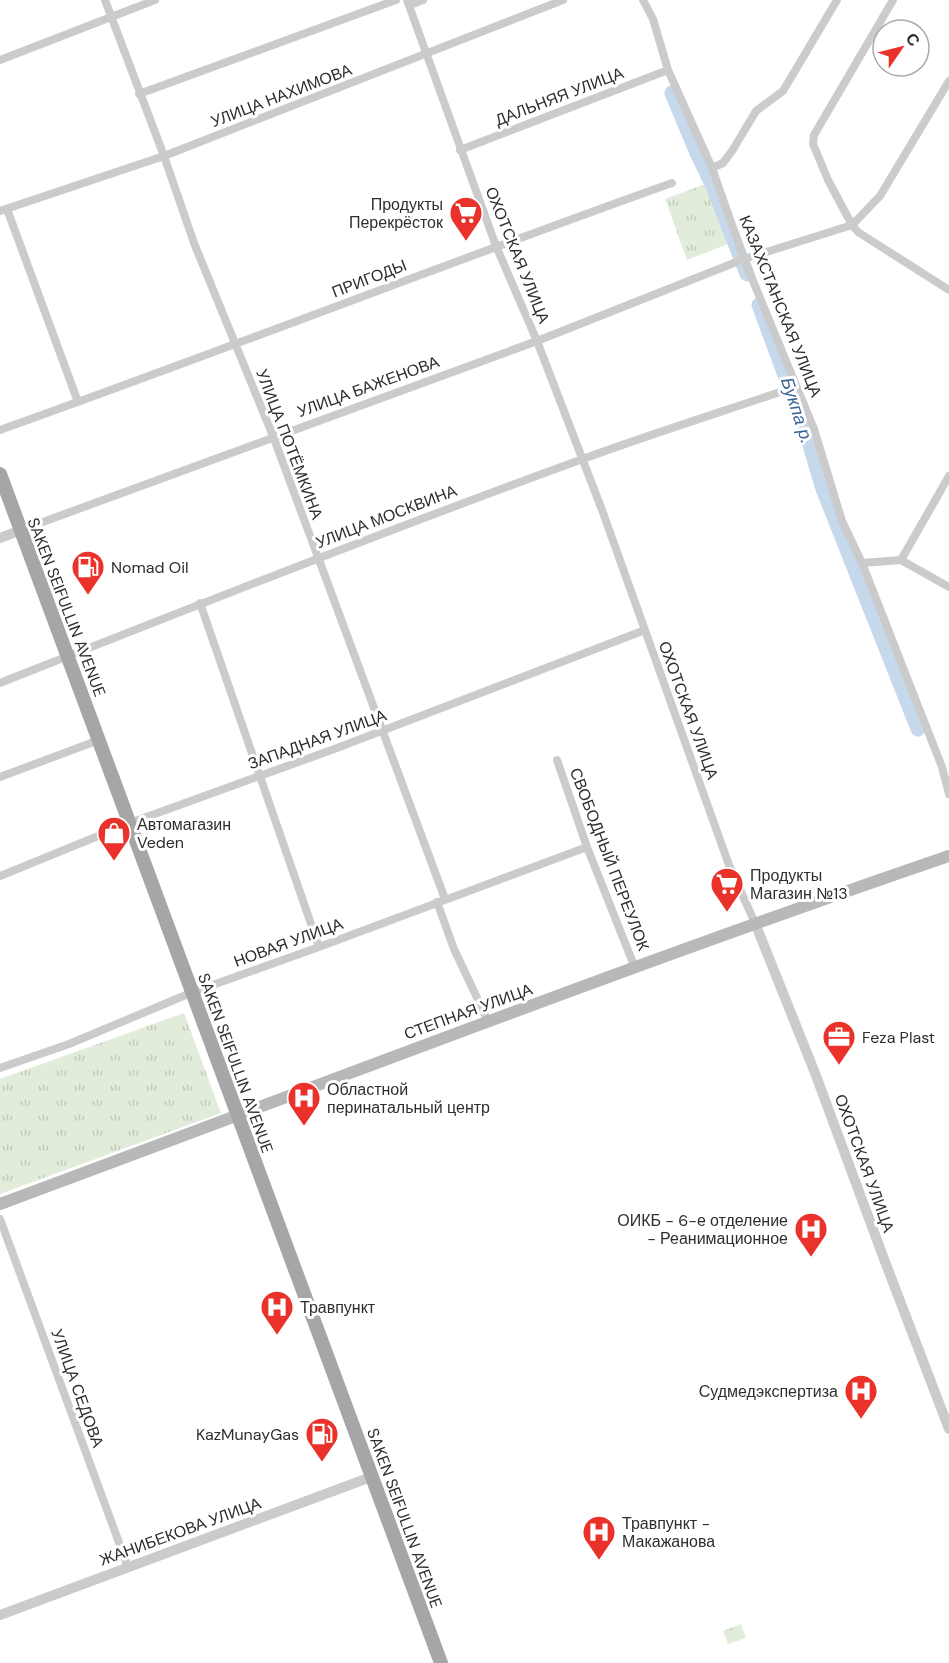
<svg xmlns="http://www.w3.org/2000/svg" width="949" height="1663" font-family="'DM Sans',sans-serif">
<style>
.grass{fill:url(#grass-tufts)}
.lines{fill:none;stroke-linecap:round;stroke-linejoin:round}
.river{stroke:#c6d9ec;stroke-width:15}
.minor{stroke:#cbcbcb;stroke-width:8}
.tertiary{stroke:#cbcbcb;stroke-width:10}
.secondary{stroke:#b8b8b8;stroke-width:12}
.primary{stroke:#a6a6a6;stroke-width:14}
.labels{text-anchor:middle;stroke-width:6;stroke-linejoin:round;paint-order:stroke}
.street-label{font-size:16px;fill:#2e2e2e;stroke:#fff}
.poi-label{font-size:16px;fill:#2e2e2e;stroke:#fff;text-anchor:start}
.water-label{font-size:18px;font-style:italic;fill:#396692;stroke:#fff}
</style>
<defs>
<pattern id="grass-tufts" width="24" height="20" patternUnits="userSpaceOnUse" patternTransform="scale(1.5)"><rect width="24" height="20" fill="#e2ecdb"/><path d="M3 7l-1-3M5 7V3M7 7l1-3M15 17l-1-3M17 17v-4M19 17l1-3" fill="none" stroke="#c2cbbc"/></pattern>
</defs>
<rect width="100%" height="100%" fill="#fff"/>
<!-- grass -->
<path class="grass" d="M705,184l23,60 -41,16 -22,-61z
M184,1013l37,100 -221,81v-115z
M741,1624l5,14 -18,6 -5,-13z"/>
<g class="lines">
<!-- river -->
<path class="river" d="M672,93l25,60 16,33 34,88
M759,305l48,130 16,54 95,240"/>
<!-- minor -->
<path class="minor" d="M105,0l59,156 30,87 79,193 172,463
M407,0l89,246 41,95 65,169 127,355 26,58
M643,0l10,19 15,51 44,98 32,91 70,170 28,92 20,42 80,204 7,27
M893,0l-79,135 -1,9 15,36 24,45 6,7 91,58
M410,5l13,-5
M0,60l155,-60
M139,94l257,-94
M460,150l208,-80
M712,168l11,-5 9,-12 24,-40 27,-20 54,-91
M7,209l71,193
M0,211l164,-55 399,-156
M0,430c225,-80 447,-167 672,-247
M21,530l516,-189 207,-82 108,-34 28,-29 69,-115
M901,560l48,-84
M862,563l39,-3 48,27
M200,603l119,344
M0,683c193,-76 385,-152 580,-223 68,-25 138,-47 206,-70
M557,760l30,87 48,121
M0,777l99,-37
M0,876l130,-53 207,-75 308,-118
M437,902l17,47 34,72
M0,1068l69,-24 124,-52 126,-45 268,-100
M0,1219l128,348"/>
<!-- tertiary -->
<path class="tertiary" d="M0,538l21,-8
M755,923l60,150 69,186 65,170
M0,1615l371,-138"/>
<!-- secondary -->
<path class="secondary" d="M0,1204c316,-117 630,-239 949,-348"/>
<!-- primary -->
<path class="primary" d="M0,474l441,1189"/>
</g>
<!-- icons -->
<defs>
<g id="supermarket-pin" transform="scale(1.725)"><path d="M0 17L-7.5 6A9.5 9.5 0 1 1 7.5 6Z" fill="#ea312a" stroke="#fff"/><path d="M-6-5.5h2.5l.6 2H6L4.5 2H-2.5L-4.4-4H-6ZM-1.5 3.2a1.3 1.3 0 1 0 .1 0ZM3 3.2a1.3 1.3 0 1 0 .1 0Z" fill="#fff"/></g>
<g id="fuel-pin" transform="scale(1.725)"><path d="M0 17L-7.5 6A9.5 9.5 0 1 1 7.5 6Z" fill="#ea312a" stroke="#fff"/><path d="M-5.5-6h7V0h2V4h1.3V-2.5L3-4.5l.8-.8L6-3V5H2.5V1h-1V6h-7ZM-4.2-4.7v3.2H.2V-4.7Z" fill="#fff"/></g>
<g id="shop-pin" transform="scale(1.725)"><path d="M0 17L-7.5 6A9.5 9.5 0 1 1 7.5 6Z" fill="#ea312a" stroke="#fff"/><path d="M-5-2.5h2.3a2.7 3.5 0 0 1 5.4 0H5L5.5 6h-11ZM-1.5-2.5h3a1.5 2.3 0 0 0-3 0Z" fill="#fff"/></g>
<g id="office-pin" transform="scale(1.725)"><path d="M0 17L-7.5 6A9.5 9.5 0 1 1 7.5 6Z" fill="#ea312a" stroke="#fff"/><path d="M-6-3h4V-5.5h4V-3h4V5H-6ZM-1-4.5V-3h2v-1.5ZM-6 0V1H6V0Z" fill="#fff"/></g>
<g id="hospital-pin" transform="scale(1.725)"><path d="M0 17L-7.5 6A9.5 9.5 0 1 1 7.5 6Z" fill="#ea312a" stroke="#fff"/><path d="M-5-5h3v3.5h4V-5h3V5h-3V1.5h-4V5h-3Z" fill="#fff"/></g>
</defs>
<g fill-rule="evenodd">
<use href="#supermarket-pin" x="466" y="213"/>
<use href="#fuel-pin" x="88" y="567"/>
<use href="#shop-pin" x="114" y="833"/>
<use href="#supermarket-pin" x="727" y="884"/>
<use href="#office-pin" x="839" y="1037"/>
<use href="#hospital-pin" x="304" y="1098"/>
<use href="#hospital-pin" x="811" y="1229"/>
<use href="#hospital-pin" x="277" y="1307"/>
<use href="#hospital-pin" x="861" y="1391"/>
<use href="#fuel-pin" x="322" y="1434"/>
<use href="#hospital-pin" x="599" y="1532"/>
</g>
<g class="labels">
<!-- street labels -->
<g class="street-label">
<text transform="translate(281 95) rotate(-21)" y="6">УЛИЦА НАХИМОВА</text>
<text transform="translate(559 96) rotate(-21)" y="6">ДАЛЬНЯЯ УЛИЦА</text>
<text transform="translate(518 255) rotate(68)" y="6">ОХОТСКАЯ УЛИЦА</text>
<text transform="translate(369 278) rotate(-21)" y="6">ПРИГОДЫ</text>
<text transform="translate(781 306) rotate(68)" y="6">КАЗАХСТАНСКАЯ УЛИЦА</text>
<text transform="translate(368 386) rotate(-20)" y="6">УЛИЦА БАЖЕНОВА</text>
<text transform="translate(290 444) rotate(69)" y="6">УЛИЦА ПОТЁМКИНА</text>
<text transform="translate(386 516) rotate(-21)" y="6">УЛИЦА МОСКВИНА</text>
<text transform="translate(67 607) rotate(69)" y="6">SAKEN SEIFULLIN AVENUE</text>
<text transform="translate(689 710) rotate(70)" y="6">ОХОТСКАЯ УЛИЦА</text>
<text transform="translate(317 739) rotate(-20)" y="6">ЗАПАДНАЯ УЛИЦА</text>
<text transform="translate(610 859) rotate(69)" y="6">СВОБОДНЫЙ ПЕРЕУЛОК</text>
<text transform="translate(288 942) rotate(-20)" y="6">НОВАЯ УЛИЦА</text>
<text transform="translate(468 1011) rotate(-20)" y="6">СТЕПНАЯ УЛИЦА</text>
<text transform="translate(236 1063) rotate(70)" y="6">SAKEN SEIFULLIN AVENUE</text>
<text transform="translate(865 1163) rotate(70)" y="6">ОХОТСКАЯ УЛИЦА</text>
<text transform="translate(78 1388) rotate(70)" y="6">УЛИЦА СЕДОВА</text>
<text transform="translate(405 1518) rotate(70)" y="6">SAKEN SEIFULLIN AVENUE</text>
<text transform="translate(180 1531) rotate(-20)" y="6">ЖАНИБЕКОВА УЛИЦА</text>
</g>
<!-- poi labels -->
<g class="poi-label">
<text x="443" y="210" text-anchor="end">Продукты<tspan x="443" dy="18">Перекрёсток</tspan></text>
<text x="111" y="573">Nomad Oil</text>
<text x="137" y="830">Автомагазин<tspan x="137" dy="18">Veden</tspan></text>
<text x="750" y="881">Продукты<tspan x="750" dy="18">Магазин №13</tspan></text>
<text x="862" y="1043">Feza Plast</text>
<text x="327" y="1095">Областной<tspan x="327" dy="18">перинатальный центр</tspan></text>
<text x="788" y="1226" text-anchor="end">ОИКБ - 6-е отделение<tspan x="788" dy="18">- Реанимационное</tspan></text>
<text x="300" y="1313">Травпункт</text>
<text x="838" y="1397" text-anchor="end">Судмедэкспертиза</text>
<text x="299" y="1440" text-anchor="end">KazMunayGas</text>
<text x="622" y="1529">Травпункт -<tspan x="622" dy="18">Макажанова</tspan></text>
</g>
<!-- water labels -->
<g class="water-label">
<text transform="translate(797 410) rotate(72)" y="6">Букпа р.</text>
</g>
</g>
<!-- north arrow -->
<g transform="translate(901 48) rotate(55)"><circle r="28" fill="#ffffff" stroke="#ababab" stroke-width="1.5"/>
<path d="M0-4.5L10 22L0 15L-10 22Z" fill="#ea312a"/>
<text y="-9" font-size="16" font-weight="bold" text-anchor="middle" fill="#2e2e2e">С</text>
</g>
</svg>
